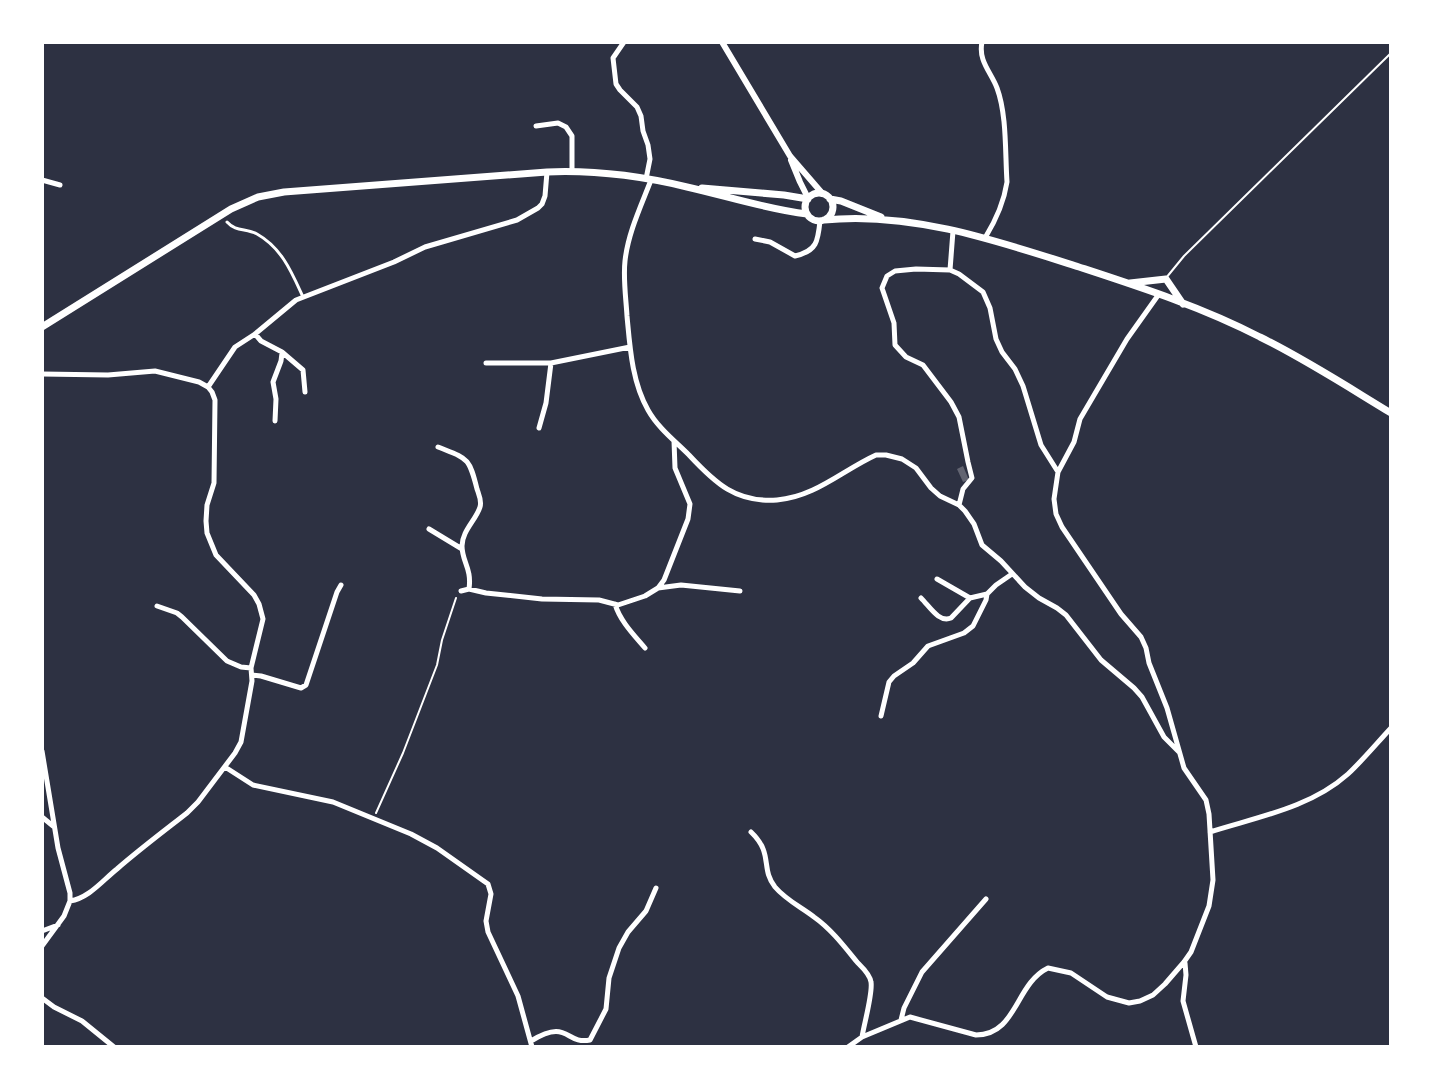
<svg xmlns="http://www.w3.org/2000/svg" width="1433" height="1089" font-family="Signika,sans-serif">
<style>
.building{fill:#626471}
.lines{fill:none;stroke-linecap:round;stroke-linejoin:round}
.path{stroke:#fff;stroke-width:2}
.service{stroke:#fff;stroke-width:2}
.pedestrian{stroke:#fff;stroke-width:3}
.minor{stroke:#fff;stroke-width:5}
.tertiary{stroke:#fff;stroke-width:6}
.primary{stroke:#fff;stroke-width:7}
</style>
<rect width="100%" height="100%" fill="#2d3142"/>
<!-- building -->
<path class="building" d="M963,466l6,14 -6,2 -6,-13z"/>
<g class="lines">
<!-- path -->
<path class="path" d="M376,813l27,-60 34,-88 5,-25 14,-42"/>
<!-- service -->
<path class="service" d="M1166,278l18,-22 207,-203"/>
<!-- pedestrian -->
<path class="pedestrian" d="M227,222c9,10 19,6 30,12 25,14 35,39 46,63"/>
<!-- minor -->
<path class="minor" d="M624,42l-11,16 3,26 4,6 17,17 4,9 2,15 5,14 2,14 -4,20
M982,42c-4,19 9,30 15,46 10,27 8,65 10,94 -3,20 -11,38 -22,56
M536,126l22,-3 8,4 6,9v34
M42,180l18,5
M651,180c-10,26 -23,53 -26,81 -2,18 1,37 2,55 3,32 5,66 21,94 10,18 27,31 41,45 26,28 47,48 88,45 38,-3 66,-30 99,-45h10l16,4 14,9 15,20 9,8 19,9 6,6 9,13 8,21 19,16 24,26 14,11 18,10 9,7 35,45 33,28 8,9 22,40 15,15
M755,239l15,3 25,14c22,-5 23,-15 25,-35
M950,270l3,-39
M255,334l6,7 21,11 21,18 2,22
M486,363h65l79,-16
M42,374l66,1 47,-4 44,11 9,5 4,5 3,8 -1,83 -7,22 -1,16 1,12 9,22 38,40 5,9 4,15 -12,49 1,13 -11,61 -6,11 -37,49 -11,11c-23,18 -47,36 -70,56 -15,12 -28,29 -47,32
M208,387l27,-40 20,-13 41,-34 98,-38 31,-15 92,-27 21,-12 4,-4 3,-8 2,-24
M275,421l1,-22 -3,-17 8,-21 1,-8
M539,428l7,-25 5,-40
M438,447c30,12 31,10 39,42 2,6 5,12 3,18 -4,13 -18,24 -18,39 0,16 10,22 7,43
M959,505l4,-16 9,-11 -4,-16 -9,-45 -8,-15 -28,-37 -17,-8 -11,-12 -1,-22 -12,-35 5,-12 8,-5 21,-2 34,1 9,4 24,18 7,16 6,31 6,13 13,17 8,17 18,59 17,27
M429,529l33,20
M937,579l33,19
M658,588l23,-3 59,6
M461,591l8,-2 17,4 56,6 57,1 19,5 27,-9 13,-8 6,-8 24,-61 2,-15 -15,-36 -1,-27
M921,598c9,9 18,25 30,20l19,-20 17,-4
M615,604c5,17 19,31 30,44
M157,606l20,7 5,4 45,44 14,6 10,1
M252,675l9,1 40,12 5,-3 31,-93 4,-7
M881,716l8,-34 5,-6 19,-13 15,-17 36,-13 9,-7 13,-26 1,-6 9,-9 16,-11
M42,751l16,97 12,45v8l-6,15 -22,30
M225,767l28,18 80,17 78,32 26,14 51,36 3,10 -5,27 2,11 30,64 14,51
M42,817l11,9
M751,832c23,22 9,36 24,55 11,13 26,20 39,30 17,12 30,29 43,45 5,5 13,12 14,20 2,11 -7,42 -9,55
M1210,832c47,-15 100,-24 138,-58 15,-14 29,-31 43,-46
M42,931l16,-6
M1185,963l1,12 -3,26 13,46
M42,998l12,9 28,14 32,26
M901,1020l3,-12 18,-36 64,-73
M531,1041c38,-23 34,4 59,-1l16,-31 3,-31 10,-30 9,-16 18,-21 10,-23
M848,1047l14,-10 48,-20 66,18c41,0 39,-51 72,-67l23,5 36,24 22,6 11,-2 13,-6 12,-11 19,-22 7,-10 18,-46 4,-26 -4,-66 -3,-14 -22,-32 -17,-60 -18,-45 -3,-15 -5,-11 -20,-23 -59,-87 -6,-13 -2,-15 4,-27 16,-30 6,-23 47,-80 32,-45"/>
<!-- tertiary -->
<path class="tertiary" d="M722,42l68,114 32,37
M791,160l9,22 8,16"/>
<!-- primary -->
<path class="primary" d="M702,188l82,7 24,4
M805 207a14 14 0 1 1 28 0a14 14 0 1 1-28 0Z
M830,199l11,2 40,16
M824,220c86,-9 174,21 255,47 61,20 123,40 181,70 45,22 88,50 131,76
M1130,283l36,-4 17,25
M42,327l189,-118 27,-12 26,-5 263,-20c47,-2 94,4 140,15 40,9 79,22 120,27"/>
</g>
<!-- border -->
<rect width="1433" height="1089" fill="none" stroke="#ffffff" stroke-width="88"/>
</svg>
